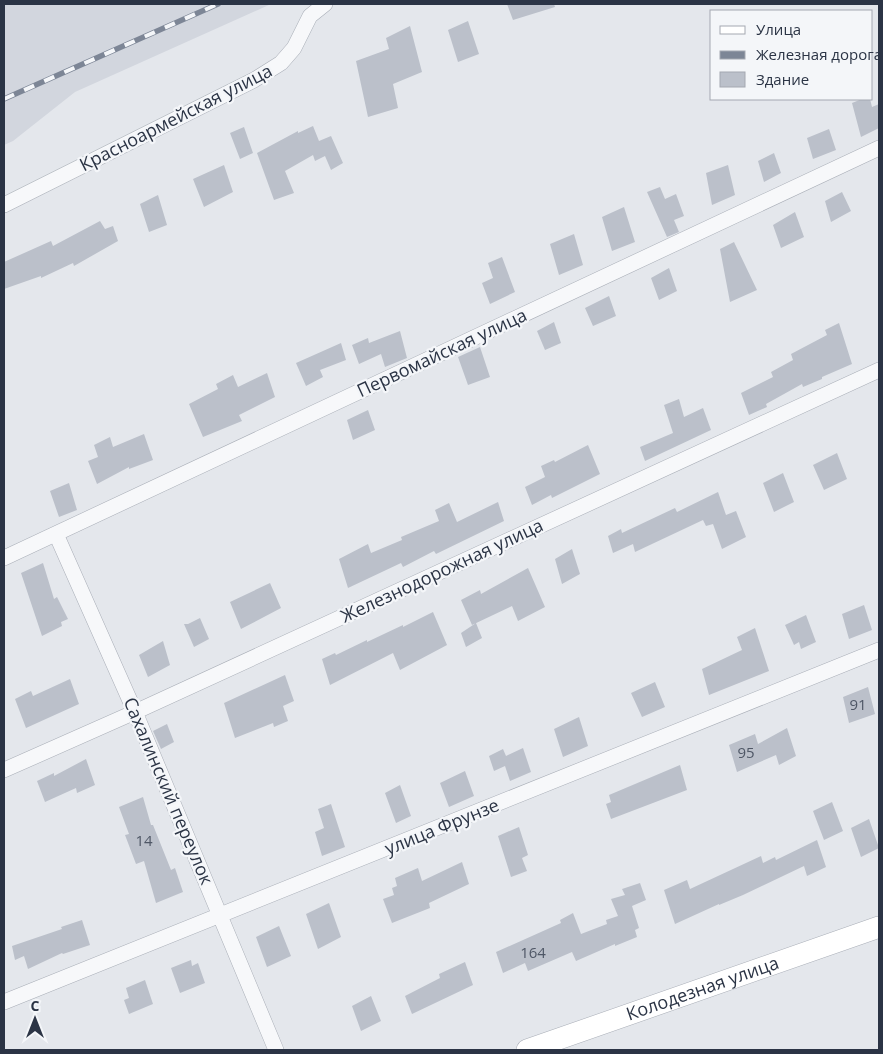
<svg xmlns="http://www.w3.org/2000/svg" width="883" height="1054" font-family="'Open Sans',sans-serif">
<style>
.built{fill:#d2d6de}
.building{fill:#bbc0ca}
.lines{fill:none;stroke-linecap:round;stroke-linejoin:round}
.street-casing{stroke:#a9aeb7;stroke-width:16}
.secondary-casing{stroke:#a9aeb7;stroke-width:22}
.street{stroke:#f7f8fa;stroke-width:15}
.secondary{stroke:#fff;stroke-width:21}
.rail-casing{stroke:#7d8696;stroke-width:5.5}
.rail{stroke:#f4f6f9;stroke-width:4;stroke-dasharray:11;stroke-linecap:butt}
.labels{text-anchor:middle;stroke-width:4.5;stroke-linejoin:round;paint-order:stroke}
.number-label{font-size:15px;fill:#4f5766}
.street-label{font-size:18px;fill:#2b3445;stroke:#f4f6f9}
</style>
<rect width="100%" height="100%" fill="#e4e7ec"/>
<!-- built -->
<path class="built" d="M4,4h267l-196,88 -62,49 -9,4z"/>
<!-- building -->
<path class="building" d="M507,4h47l1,3 -42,13z
M468,21l11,33 -21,8 -10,-32z
M410,26l12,46 -29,12 5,24 -30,9 -12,-56 33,-12 -3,-11z
M862,99h8l2,8 7,-3v24l-18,9 -9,-34z
M313,126l6,15 12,-5 12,27 -12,7 -6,-14 -10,5 -2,-6 -28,16 9,22 -20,7 -17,-47 41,-22v2z
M244,127l9,26 -13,6 -10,-26z
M829,129l7,21 -23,9 -6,-21z
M774,153l7,20 -17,9 -6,-21z
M224,165l9,27 -29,15 -11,-28z
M728,165l7,30 -23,10 -6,-32z
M660,187l5,12 11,-5 8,22 -10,4 5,12 -12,5 -20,-45z
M842,192l9,19 -20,11 -6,-21z
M158,195l9,30 -18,7 -9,-28z
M624,207l11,35 -23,9 -10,-34z
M795,212l9,25 -23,11 -8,-23z
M100,221l5,8 8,-3 5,15 -44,25 -1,-3 -32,15v-2l-37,13v-27l47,-21 2,5z
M574,234l9,31 -24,10 -9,-31z
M734,242l23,48 -27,12 -10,-53z
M502,257l13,35 -25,12 -8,-21 11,-5 -5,-15z
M669,268l8,23 -18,9 -8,-22z
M609,296l7,20 -23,10 -8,-18z
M554,322l7,21 -16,7 -8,-19z
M839,323l13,41 -30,13v2l-19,8 -1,-3 -36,20 1,3 -18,8 -8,-22 32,-16 -2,-5 22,-12 -2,-6 36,-19 -2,-5z
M400,331l7,27 -22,9 -4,-13 -22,10 -7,-19 16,-7 1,5z
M341,343l5,17 -26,10 3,7 -17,9 -10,-23z
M480,347l10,30 -22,8 -10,-28z
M267,373l8,24 -36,18 3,6 -39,16 -14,-33 29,-15 -2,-5 17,-9 5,12z
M679,399l5,18 19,-9 8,22 -66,31 -5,-14 33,-14 -9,-28z
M368,410l7,20 -22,10 -6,-20z
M144,434l9,26 -24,9v-2l-32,17 -9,-23 10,-4 -4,-12 16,-8 3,10z
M588,445l12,29 -48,24 -1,-3 -19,10 -7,-18 20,-10 -4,-11 13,-6 1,2z
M837,453l10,26 -23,11 -11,-25z
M783,473l11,29 -20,10 -11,-29z
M69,483l8,27 -18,7 -9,-26z
M718,492l8,23 10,-4 10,26 -24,12 -9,-25 -7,2 -3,-6 -68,32 -2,-8 -20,9 -5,-17 13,-7 1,4 53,-25 2,4z
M498,502l6,19 -68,33 -2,-3 -31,16 -2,-4 -53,25 -9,-29 29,-15 3,9 31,-13 -1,-3 38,-16 -4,-11 14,-7 8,19z
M572,549l8,25 -18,10 -7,-25z
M43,563l11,36 3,-2 11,22 -7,3 1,4 -20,10 -21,-63z
M528,568l17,39 -27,14 -6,-15 -40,19 -11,-25 19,-10 1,4z
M270,583l11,25 -40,21 -11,-27z
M864,605l8,25 -23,9 -7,-25z
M433,612l14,33 -47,25 -7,-17 -63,32 -8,-26 13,-6 1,2 31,-15v2l36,-17v2z
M806,615l10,27 -15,7 -2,-7 -5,3 -9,-20z
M200,618l9,21 -15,8 -10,-23h4z
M476,623l6,15 -16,9 -5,-14z
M755,628l14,43 -60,24 -7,-26 40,-19 -5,-13z
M163,641l7,24 -22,12 -9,-22z
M285,675l9,26 -11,5 5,15 -14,6 -1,-4 -38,15 -11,-35z
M70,679l9,25 -53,24 -11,-29 16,-8 2,5z
M655,682l10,25 -23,10 -11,-24z
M868,687l7,27 -26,9 -6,-26z
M579,717l9,29 -25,11 -9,-28z
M167,724l7,18 -13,7 -8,-18z
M787,728l9,28 -17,9 -3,-10 -39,17 -8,-27 26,-11 3,10z
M523,748l8,24 -21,9 -5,-15 -11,5 -5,-15 14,-7 3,7z
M86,759l9,26 -18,8 -1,-5 -31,14 -8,-21 17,-8v3z
M680,765l7,25 -76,29 -5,-15 5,-2 -2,-7z
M465,771l9,25 -25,11 -9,-24z
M400,785l11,31 -15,7 -11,-30z
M143,797l8,28h2l18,45 4,-2 8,24 -27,11 -12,-42 -8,3 -11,-29 4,-1 -10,-27z
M832,802l11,29 -19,9 -11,-29z
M331,804l14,43 -23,9 -7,-24 9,-4 -6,-19z
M869,819l10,29 -18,9 -10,-29z
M519,827l9,28 -6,3 5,13 -16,6 -13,-41z
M817,840l9,27 -19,9 -3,-10 -61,29 -24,10v-1l-44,20 -11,-34 23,-10 3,9 71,-33 2,7 12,-6 1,3z
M462,862l7,22 -40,19 1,5 -38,15 -9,-24 11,-4 -2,-7 5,-2 -2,-8 23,-10 4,13z
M640,883l6,17 -14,6 7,22 -4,2 2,7 -22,9v-2l-39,17 -4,-9 -44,19 -3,-8 -22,10 -7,-21 65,-29 -1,-3 13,-7 8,21 26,-10 -1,-4 12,-4 -7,-17 14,-4 -3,-6z
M329,903l12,34 -23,12 -12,-35z
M82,920l8,25 -27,9 -1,-1 -34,16 -4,-13 -9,4 -3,-14 50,-17 -1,-2z
M279,926l12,30 -24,11 -11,-30z
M191,960l1,6 6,-3 7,20 -25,10 -9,-25z
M465,962l8,23 -61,29 -7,-18 35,-18 -1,-4z
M145,980l8,24 -24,10 -5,-14 5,-2 -3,-10z
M371,996l10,25 -20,10 -9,-25z"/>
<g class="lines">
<!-- street casing -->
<g class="street-casing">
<path id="street" d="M4,205l250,-125 27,-17 13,-15 16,-32 15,-12
M56,534l79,178 141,338
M4,558l875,-410
M4,770l131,-58 744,-342
M4,1002l875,-352"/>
</g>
<!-- secondary casing -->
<g class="secondary-casing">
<g id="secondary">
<path id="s1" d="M527,1050l352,-123"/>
</g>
</g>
<!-- street -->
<use href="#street" class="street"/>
<!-- secondary -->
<use href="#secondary" class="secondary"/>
<!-- rail casing -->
<g class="rail-casing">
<path id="rail" d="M4,99l214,-95"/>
</g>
<!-- rail -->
<use href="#rail" class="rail"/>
</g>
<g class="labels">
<!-- number labels -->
<g class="number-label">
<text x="858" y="710">91</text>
<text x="746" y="758">95</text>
<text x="144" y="846">14</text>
<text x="533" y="958">164</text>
</g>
<!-- street labels -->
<g class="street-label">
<text transform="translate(176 118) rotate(-27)" y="6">Красноармейская улица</text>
<text transform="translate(442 353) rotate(-25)" y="6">Первомайская улица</text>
<text transform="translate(442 571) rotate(-25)" y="6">Железнодорожная улица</text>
<text transform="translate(168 791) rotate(67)" y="6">Сахалинский переулок</text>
<text transform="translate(442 827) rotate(-22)" y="6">улица Фрунзе</text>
<text dy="6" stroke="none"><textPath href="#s1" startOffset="186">Колодезная улица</textPath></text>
</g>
</g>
<!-- border -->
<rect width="883" height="1054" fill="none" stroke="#2b3445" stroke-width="10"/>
<!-- legend -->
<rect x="710" y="10" width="162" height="90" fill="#f4f6f9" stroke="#a4a8b1"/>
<rect x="720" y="26" width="25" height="8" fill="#ffffff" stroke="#a4a8b1"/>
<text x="756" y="35" font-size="15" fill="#2b3445">Улица</text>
<rect x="720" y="51" width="25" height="8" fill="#7d8696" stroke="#a4a8b1"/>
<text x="756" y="60" font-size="15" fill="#2b3445">Железная дорога</text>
<rect x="720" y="72" width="25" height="15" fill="#bbc0ca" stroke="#a4a8b1"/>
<text x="756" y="85" font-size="15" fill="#2b3445">Здание</text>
<!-- north arrow -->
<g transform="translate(35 1019)" stroke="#f4f6f9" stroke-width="4" paint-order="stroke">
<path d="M0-4L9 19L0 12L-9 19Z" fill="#2b3445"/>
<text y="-8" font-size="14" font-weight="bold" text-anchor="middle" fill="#2b3445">С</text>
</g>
</svg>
